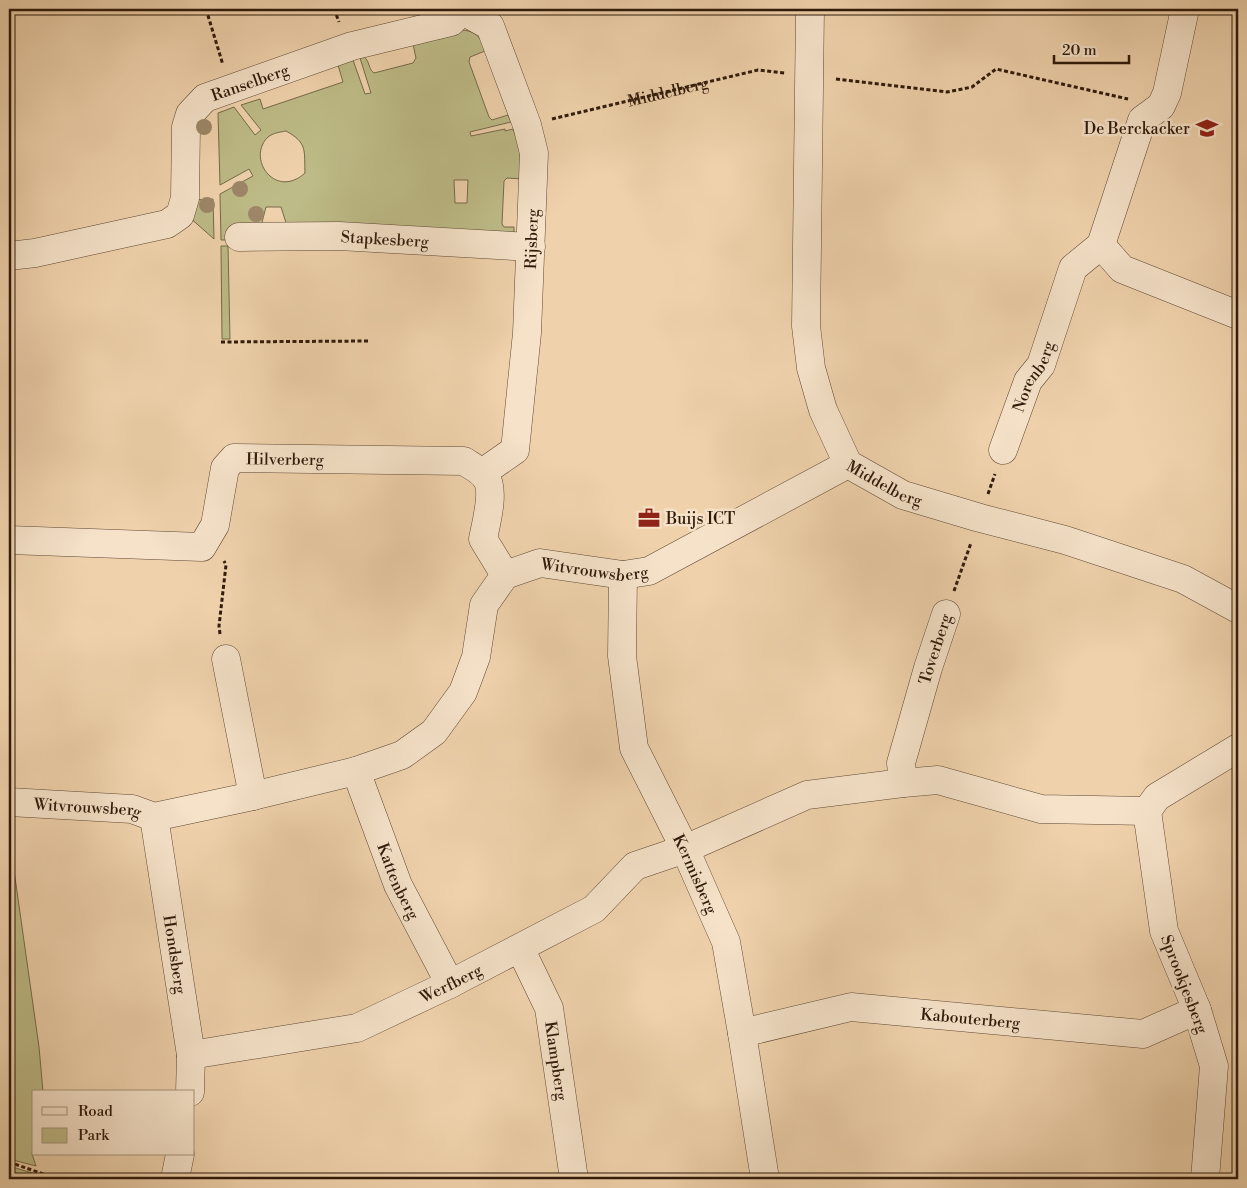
<svg xmlns="http://www.w3.org/2000/svg" width="1247" height="1188" font-family="'Libre Bodoni',serif">
<style>
.green{fill:#bdbb87;stroke:#766a49;fill-rule:evenodd}
.lines{fill:none;stroke-linecap:round;stroke-linejoin:round}
.minor-casing{stroke:#5f4833;stroke-width:29}
.path{stroke:#2f1a0b;stroke-width:3;stroke-dasharray:4 2.5;stroke-linecap:butt}
.minor{stroke:#f5e2c9;stroke-width:28}
.tree{fill:#9d8768}
.labels{text-anchor:middle;stroke-width:5;stroke-linejoin:round;paint-order:stroke}
.street-label{font-size:16px;fill:#2f1a0b;stroke:#f5e2c9}
.poi-label{font-size:16px;fill:#2f1a0b;stroke:#f5e2c9;text-anchor:end}
</style>
<rect width="100%" height="100%" fill="#efd2ac"/>
<filter id="stains"><feTurbulence type="fractalNoise" baseFrequency=".004" numOctaves="4"/><feColorMatrix values="0 0 0 0 .2 0 0 0 0 .09 0 0 0 0 .02 0 0 0 .5 -.17"/></filter>
<radialGradient id="worn" r=".72"><stop offset=".6" stop-color="#630" stop-opacity="0"/><stop offset="1" stop-color="#630" stop-opacity=".3"/></radialGradient>
<!-- green -->
<path class="green" d="M460,30c16,0 22,8 25,21l-15,6 -1,5 20,55 3,3 16,-5 3,7 -41,10 1,4 34,-7v2l8,-2 8,21 1,29 -15,-1 -3,3 -2,43 2,3h10v12l-227,-13 -6,-19h-15l-5,19 -29,14h-11l-1,-46 33,-18 -4,-7 -29,16 -2,-72 16,-6 21,28 6,-5 -20,-25 19,-6 3,10 80,-27 -5,-17 15,-5 12,34 6,-1 -11,-35 4,-1c6,4 4,12 10,16l39,-10 3,-5 -3,-14zM286,131c22,12 18,20 19,42 -30,27 -59,-15 -37,-36 5,-4 12,-5 18,-6zM454,180h14l-1,23h-12z
M213,199l1,40 -25,-22 5,-17z
M221,246h7l2,93h-8z
M9,835l30,212 4,45h-9v53l-2,9 4,12 -27,-7z
M9,1166l30,9 1,4h-31z"/>
<g class="lines">
<!-- minor casing -->
<g class="minor-casing">
<g id="minor">
<path id="s2" d="M810,9l-4,317 5,42 12,42 25,54 55,31 77,23 85,22 118,39 55,30"/>
<path d="M463,11l27,15 37,99 7,28 -7,180 -12,117 -33,23"/>
<path id="s3" d="M239,237l100,-1 192,11"/>
<path d="M1101,245l21,24 116,46"/>
<path id="s4" d="M9,256l26,-3 132,-29 13,-9 5,-17 1,-71 4,-13 15,-16 147,-52 99,-24 13,-13"/>
<path id="s5" d="M1003,450l25,-69 13,-16 32,-97 28,-23 41,-125 19,-14 6,-13 18,-84"/>
<path id="s6" d="M9,540l193,7 13,-22 10,-57 9,-10 230,3c7,5 17,9 22,17 9,12 0,46 -3,61l22,36"/>
<path id="s7" d="M623,575l-1,81 12,92 51,101 41,93 16,91 23,146"/>
<path d="M226,659l27,137"/>
<path id="s8" d="M356,771l42,114 52,99"/>
<path id="s9" d="M903,783l-2,-20 27,-95 18,-54"/>
<path id="s10" d="M9,802l123,7 22,8 99,-21 103,-25 46,-16 32,-23 29,-40 13,-35 8,-52 21,-30 35,-12 83,12 26,-4 199,-107"/>
<path id="s11" d="M154,817l37,238 -1,37"/>
<path id="s12" d="M520,948l29,60 25,171"/>
<path id="s13" d="M742,1033l109,-26 292,27 54,-24"/>
<path id="s14" d="M191,1055l166,-27 93,-44 144,-75 41,-43 50,-17 122,-54 96,-12 35,-3 103,29 106,2"/>
<path d="M175,1179l5,-25"/>
<path d="M1205,1179l9,-113 -17,-56 -33,-79 -17,-120 10,-14 81,-49"/>
</g>
</g>
<!-- path -->
<g class="path">
<path d="M206,9l17,56"/>
<path d="M334,9l5,13"/>
<path d="M836,79l111,13 25,-5 24,-18 132,30"/>
<path id="s1" d="M552,119l206,-49 27,3"/>
<path d="M221,342l147,-1"/>
<path d="M988,494l7,-20"/>
<path d="M954,591l17,-48"/>
<path d="M220,634l-1,-8 7,-61 -2,-4"/>
<path d="M9,1162l37,13 21,4"/>
</g>
<!-- minor -->
<use href="#minor" class="minor"/>
</g>
<!-- trees -->
<g class="tree">
<circle cx="204" cy="127" r="8"/>
<circle cx="240" cy="189" r="8"/>
<circle cx="207" cy="205" r="8"/>
<circle cx="256" cy="214" r="8"/>
</g>
<!-- icons -->
<defs>
<g id="school-bare" transform="scale(1.725)"><path d="M0-5L7-2L0 1L-7-2ZM-4 1L0 2.5L4 1V4Q0 6-4 4Z" fill="#8f2418" stroke="#f5e2c9" stroke-width="2.5" paint-order="stroke"/></g>
<g id="office-bare" transform="scale(1.725)"><path d="M-6-3h4V-5.5h4V-3h4V5H-6ZM-1-4.5V-3h2v-1.5ZM-6 0V1H6V0Z" fill="#8f2418" stroke="#f5e2c9" stroke-width="2.5" paint-order="stroke"/></g>
</defs>
<g fill-rule="evenodd">
<use href="#school-bare" x="1207" y="128"/>
<use href="#office-bare" x="649" y="518"/>
</g>
<g class="labels">
<!-- street labels -->
<g class="street-label">
<text dy="6" stroke="none"><textPath href="#s4" startOffset="349">Ranselberg</textPath></text>
<text dy="6" stroke="none"><textPath href="#s1" startOffset="119">Middelberg</textPath></text>
<text dy="6" stroke="none"><textPath href="#s3" startOffset="146">Stapkesberg</textPath></text>
<text transform="translate(531 239) rotate(-88)" y="6">Rijsberg</text>
<text dy="6" stroke="none"><textPath href="#s5" startOffset="80">Norenberg</textPath></text>
<text dy="6" stroke="none"><textPath href="#s6" startOffset="341">Hilverberg</textPath></text>
<text dy="6" stroke="none"><textPath href="#s2" startOffset="504">Middelberg</textPath></text>
<text dy="6" stroke="none"><textPath href="#s10" startOffset="710">Witvrouwsberg</textPath></text>
<text dy="6" stroke="none"><textPath href="#s9" startOffset="139">Toverberg</textPath></text>
<text dy="6" stroke="none"><textPath href="#s10" startOffset="79">Witvrouwsberg</textPath></text>
<text dy="6" stroke="none"><textPath href="#s7" startOffset="314">Kermisberg</textPath></text>
<text dy="6" stroke="none"><textPath href="#s8" startOffset="118">Kattenberg</textPath></text>
<text dy="6" stroke="none"><textPath href="#s11" startOffset="139">Hondsberg</textPath></text>
<text dy="6" stroke="none"><textPath href="#s14" startOffset="272">Werfberg</textPath></text>
<text transform="translate(1185 984) rotate(69)" y="6">Sprookjesberg</text>
<text dy="6" stroke="none"><textPath href="#s13" startOffset="232">Kabouterberg</textPath></text>
<text dy="6" stroke="none"><textPath href="#s12" startOffset="120">Klampberg</textPath></text>
</g>
<!-- poi labels -->
<g class="poi-label">
<text x="1190" y="134">De Berckacker</text>
<text x="666" y="524" text-anchor="start">Buijs ICT</text>
</g>
</g>
<!-- margin -->
<rect width="1247" height="1188" fill="none" stroke="#efd2ac" stroke-width="30"/>
<rect x="10" y="10" width="1227" height="1168" fill="none" stroke="#2f1a0b" stroke-width="2.5"/>
<rect x="15" y="15" width="1217" height="1158" fill="none" stroke="#2f1a0b"/>
<!-- legend -->
<rect x="32" y="1090" width="162" height="65" fill="#f5e2c9" stroke="#a6927d"/>
<rect x="42" y="1107" width="25" height="8" fill="#f5e2c9" stroke="#a6927d"/>
<text x="78" y="1116" font-size="15" fill="#2f1a0b">Road</text>
<rect x="42" y="1128" width="25" height="15" fill="#bdbb87" stroke="#a6927d"/>
<text x="78" y="1140" font-size="15" fill="#2f1a0b">Park</text>
<!-- scale -->
<path d="M1054 55v8h75v-8" fill="none" stroke="#2f1a0b" stroke-width="2.5"/>
<text x="1062" y="55" font-size="15" fill="#2f1a0b" stroke="#f5e2c9" stroke-width="4" paint-order="stroke">20 m</text>
<rect width="100%" height="100%" filter="url(#stains)"/>
<rect width="100%" height="100%" fill="url(#worn)"/>
</svg>
